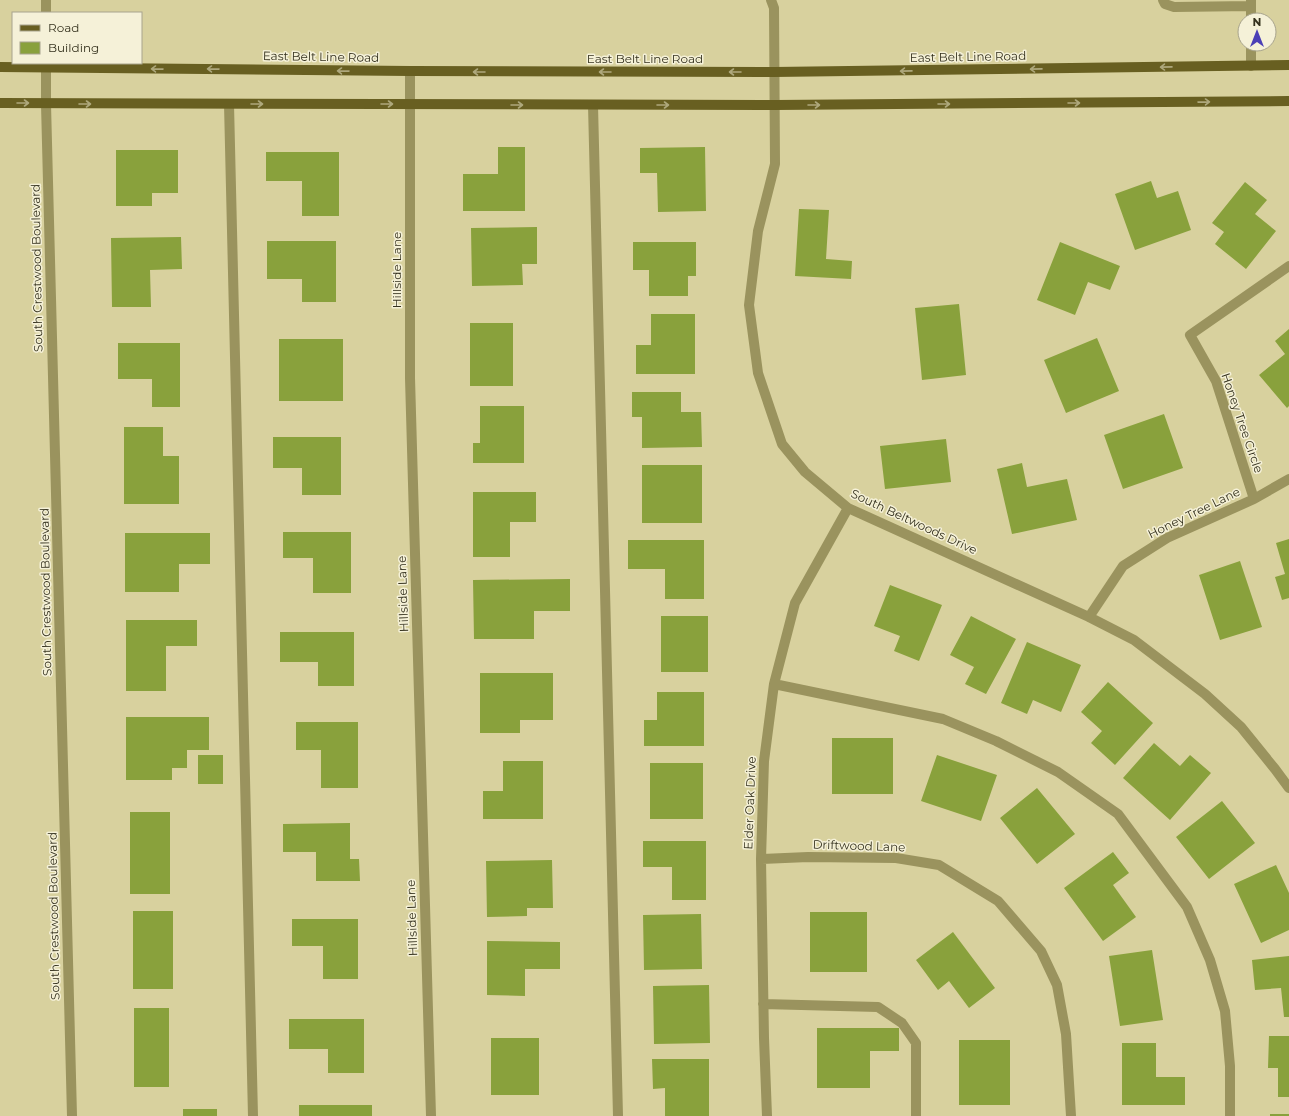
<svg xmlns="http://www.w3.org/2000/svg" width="1289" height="1116" font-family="Montserrat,sans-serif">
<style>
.building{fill:#89a13c}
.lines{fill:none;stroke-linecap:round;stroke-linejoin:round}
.minor{stroke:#9a935e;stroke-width:10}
.major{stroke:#685f21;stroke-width:10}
.oneway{stroke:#aea87c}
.labels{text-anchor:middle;stroke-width:3;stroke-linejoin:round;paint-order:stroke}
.street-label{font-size:12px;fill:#34311d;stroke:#f5f1d8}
</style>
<rect width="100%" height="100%" fill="#d8d19e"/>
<!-- building -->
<path class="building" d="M498,147h27v64h-62v-37h35z
M705,147l1,64 -48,1 -1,-39h-17v-25z
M116,150h62v43h-26v13h-36z
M266,152h73v64h-37v-35h-36z
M1151,181l6,17 21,-7 13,39 -56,20 -20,-56z
M1245,182l22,18 -12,14 21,17 -30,38 -31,-25 9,-12 -12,-9z
M799,209l30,1 -3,49 26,2 -1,18 -56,-3z
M537,227v37h-15l1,21 -51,1 -1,-58z
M181,237l1,32 -32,1 1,37h-39l-1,-69z
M267,241h69v61h-34v-23h-35z
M633,242h63v34h-8v20h-39v-26h-16z
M1060,242l60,24 -10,24 -22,-8 -13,33 -38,-15z
M959,304l7,71 -44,5 -7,-72z
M651,314h44v60h-59v-29h15z
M470,323h43v63h-43z
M1289,329v77l-2,2 -28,-33 26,-21 -10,-13z
M1097,338l22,53 -53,22 -22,-53z
M279,339h64v62h-64z
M118,343h62v64h-28v-28h-34z
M632,392h49v20h20l1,35 -60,1v-31h-10z
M480,406h44v57h-51v-20h7z
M1164,414l19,54 -60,21 -19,-54z
M124,427h39v29h16v48h-55z
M273,437h68v58h-39v-27h-29z
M946,439l5,43 -66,7 -5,-43z
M1022,463l5,24 40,-8 10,41 -65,14 -15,-65z
M642,465h60v58h-60z
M473,492h63v30h-26v35h-37z
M283,532h68v61h-38v-35h-30z
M125,533h85v31h-31v28h-54z
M1289,539v59l-7,2 -7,-23 10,-3 -9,-31z
M628,540h76v59h-39v-30h-37z
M1240,561l22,66 -42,13 -21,-65z
M570,579v32h-36v28h-60l-1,-59z
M890,585l52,20 -23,56 -25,-10 6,-15 -26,-10z
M661,616h47v56h-47z
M971,616l45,23 -30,55 -21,-10 9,-17 -24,-12z
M126,620h71v26h-31v45h-40z
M280,632h74v54h-36v-24h-38z
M1027,642l54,23 -20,47 -28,-12 -6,14 -26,-11z
M480,673h73v47h-33v13h-40z
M1108,682l45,41 -38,42 -24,-22 11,-12 -21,-19z
M657,692h47v54h-60v-26h13z
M126,717h83v33h-22v18h-15v12h-46z
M296,722h62v66h-37v-38h-25z
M832,738h61v56h-61z
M1154,743l26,23 10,-11 21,18 -41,47 -47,-42z
M198,755h25v29h-25z
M937,755l60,20 -16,46 -60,-20z
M503,761h40v58h-60v-28h20z
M650,763h53v56h-53z
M1037,788l38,46 -38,30 -37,-46z
M1222,801l33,42 -46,36 -33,-42z
M130,812h40v82h-40z
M350,823v36h9l1,22h-44v-29h-33v-28z
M643,841h63v59h-34v-33h-29z
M1113,852l16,21 -16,12 23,32 -33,24 -39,-53z
M552,860l1,48h-26v8l-40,1 -1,-56z
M1276,865l13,28v37l-28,13 -27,-59z
M133,911h40v78h-40z
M810,912h57v60h-57z
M701,914l1,55 -58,1 -1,-55z
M292,919h66v60h-35v-33h-31z
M953,932l42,56 -26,20 -20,-27 -11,9 -22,-30z
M487,941l73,1v27h-35v27l-38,-1z
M1152,950l11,70 -43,6 -11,-70z
M1289,956v61h-5l-3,-29 -26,2 -3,-30z
M709,985l1,58 -56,1 -1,-58z
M134,1008h35v79h-35z
M289,1019h75v54h-36v-24h-39z
M817,1028h82v23h-29v37h-53z
M1269,1036h20v61h-11v-29h-10z
M491,1038h48v57h-48z
M959,1040h51v65h-51z
M1122,1043h34v34h29v28h-63z
M652,1059h57v57h-44v-28l-12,1z
M299,1105h73v11h-73z
M183,1109h34v7h-34z
M1270,1114h19v2h-19z"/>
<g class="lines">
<!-- minor -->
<path class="minor" d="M771,0l3,8 1,156 -17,67 -9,74 9,68 24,71 23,28 43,36 241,109 45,23 71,54 36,33 34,42 14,19
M1163,0l2,4 9,3 77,-1
M1251,0v20
M46,13v-13
M46,63v41l26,1012
M1251,66v-22
M410,71v307l21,738
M229,104l24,1012
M593,105l25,1011
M1254,499l-38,-118 -26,-46 99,-69
M1089,617l34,-51 44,-28 87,-39 35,-20
M774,684l169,35 53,22 62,31 60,42 69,93 23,53 15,51 5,55v50
M761,859l47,-2 88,1 43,7 59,36 43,50 16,34 9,49 5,82
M763,1004l115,3 24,16 14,20v73
M767,1116l-3,-78 -3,-179 3,-98 10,-77 21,-81 53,-95"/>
<!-- major -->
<path class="major" d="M0,67l410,4 364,1 515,-7
M0,103l775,2 514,-4"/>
</g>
<!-- one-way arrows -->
<defs><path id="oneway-shaft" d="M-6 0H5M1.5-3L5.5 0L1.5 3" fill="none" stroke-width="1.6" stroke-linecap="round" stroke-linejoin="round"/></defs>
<g class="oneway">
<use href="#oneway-shaft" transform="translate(1166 67) rotate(179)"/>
<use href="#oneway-shaft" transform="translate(157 69) rotate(-179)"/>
<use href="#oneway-shaft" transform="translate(213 69) rotate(-179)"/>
<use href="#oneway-shaft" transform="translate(1036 69) rotate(179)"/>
<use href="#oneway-shaft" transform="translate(343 71) rotate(-179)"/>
<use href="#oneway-shaft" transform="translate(906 71) rotate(179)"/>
<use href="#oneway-shaft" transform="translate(479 72) rotate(-180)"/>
<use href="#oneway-shaft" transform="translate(605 72) rotate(180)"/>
<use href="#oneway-shaft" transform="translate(735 72) rotate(-180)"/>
<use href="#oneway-shaft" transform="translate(1204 102) rotate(-1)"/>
<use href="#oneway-shaft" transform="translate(23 103)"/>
<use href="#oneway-shaft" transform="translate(1074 103)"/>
<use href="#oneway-shaft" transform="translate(85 104)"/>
<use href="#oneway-shaft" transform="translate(257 104)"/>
<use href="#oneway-shaft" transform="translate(387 104)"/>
<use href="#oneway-shaft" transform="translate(944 104)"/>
<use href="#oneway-shaft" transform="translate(517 105)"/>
<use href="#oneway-shaft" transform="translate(663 105)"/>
<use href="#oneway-shaft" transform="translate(814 105)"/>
</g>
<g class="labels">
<!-- street labels -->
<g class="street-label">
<text transform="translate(321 57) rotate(1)" y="4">East Belt Line Road</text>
<text transform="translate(968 57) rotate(-1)" y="4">East Belt Line Road</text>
<text x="645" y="63">East Belt Line Road</text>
<text transform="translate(37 268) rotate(-91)" y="4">South Crestwood Boulevard</text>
<text transform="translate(397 270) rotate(-90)" y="4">Hillside Lane</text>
<text transform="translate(1242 423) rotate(71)" y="4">Honey Tree Circle</text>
<text transform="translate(1194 513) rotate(-26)" y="4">Honey Tree Lane</text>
<text transform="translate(914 522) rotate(25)" y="4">South Beltwoods Drive</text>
<text transform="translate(46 592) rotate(-91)" y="4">South Crestwood Boulevard</text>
<text transform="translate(403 594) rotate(-92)" y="4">Hillside Lane</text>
<text transform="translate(750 803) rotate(-88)" y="4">Elder Oak Drive</text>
<text transform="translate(859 846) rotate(2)" y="4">Driftwood Lane</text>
<text transform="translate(54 916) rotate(-91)" y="4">South Crestwood Boulevard</text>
<text transform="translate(412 918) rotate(-92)" y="4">Hillside Lane</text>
</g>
</g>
<!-- legend -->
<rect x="12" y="12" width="130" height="52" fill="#f5f1d8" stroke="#a8a48d"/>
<rect x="20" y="25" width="20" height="6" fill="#685f21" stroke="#a8a48d"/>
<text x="48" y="32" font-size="12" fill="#34311d">Road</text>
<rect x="20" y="42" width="20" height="12" fill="#89a13c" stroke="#a8a48d"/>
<text x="48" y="52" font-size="12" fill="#34311d">Building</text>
<!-- north arrow -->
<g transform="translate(1257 32)"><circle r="19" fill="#f5f1d8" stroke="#a8a48d"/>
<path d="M0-3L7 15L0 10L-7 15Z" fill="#4b3fb6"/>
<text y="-6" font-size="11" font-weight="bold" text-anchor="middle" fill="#34311d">N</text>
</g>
</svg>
